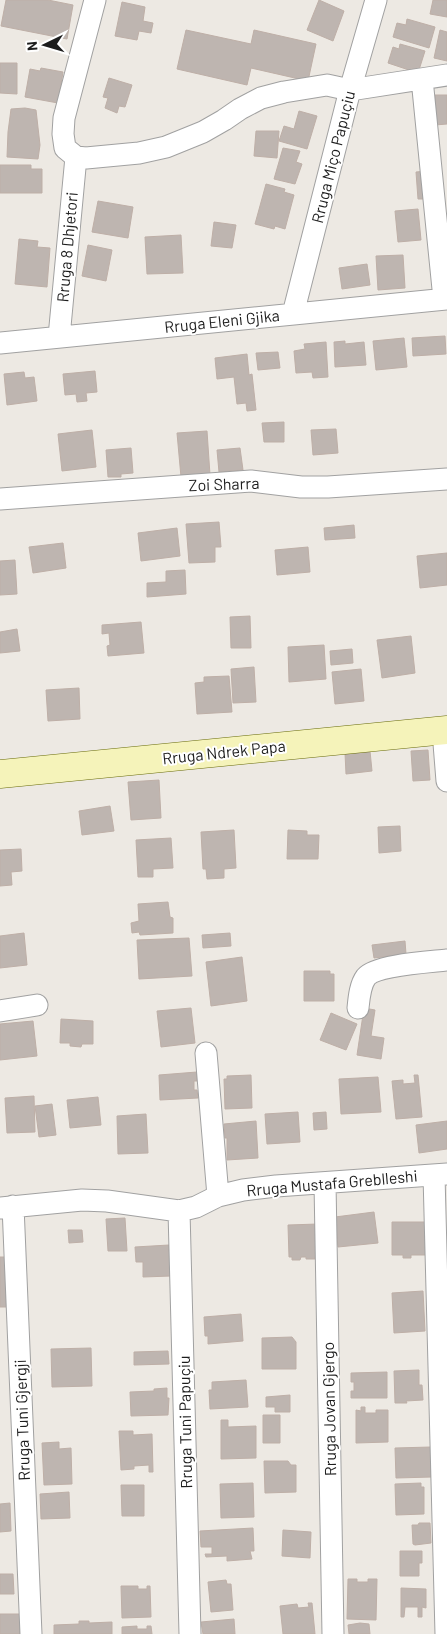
<svg xmlns="http://www.w3.org/2000/svg" width="447" height="1634" font-family="Barlow,sans-serif">
<style>
.building{fill:#beb5b0;stroke:#beafa7}
.lines{fill:none;stroke-linecap:round;stroke-linejoin:round}
.street-casing{stroke:#a1a1a1;stroke-width:23}
.secondary-casing{stroke:#696c0c;stroke-width:29}
.street{stroke:#fff;stroke-width:21}
.secondary{stroke:#f5f3ba;stroke-width:28}
.labels{text-anchor:middle;stroke-width:4;stroke-linejoin:round;paint-order:stroke}
.street-label{font-size:16px;fill:#1d1d1d;stroke:#fff}
</style>
<rect width="100%" height="100%" fill="#ede9e3"/>
<!-- building -->
<path class="building" d="M6,0h42l25,5 -6,34 -66,-13z
M319,0l25,11 -11,30 -26,-11z
M433,0h14v17l-17,-3z
M122,2l23,5 -2,14 10,2 -2,10 -12,-2 -2,9 -22,-4z
M407,19l28,8 -6,21 -36,-11 4,-14 9,2z
M186,30l65,14 3,-14 62,14 -8,37 -57,-13 -4,17 -70,-16z
M440,30l7,2v29l-13,-3z
M400,44l25,7 -7,22 -30,-10 5,-16 6,2z
M0,63h17v31l-17,-1z
M41,68l22,4 -5,31 -33,-6 5,-28 10,2z
M109,78l23,7 -7,22 -6,-1 -2,7 -12,-5 3,-10 -5,-1z
M435,95h12v29l-12,1z
M25,108l11,2 4,35 -2,14 -31,-2 1,-25 3,-23z
M299,111l18,5 -10,33 -28,-8 5,-15 10,3z
M256,131h23l-2,27 -23,-2z
M283,148l17,3 -4,11 6,2 -7,20 -21,-5z
M0,165h31v4h11v24h-42z
M428,171l3,28h-13l-2,-27z
M266,184l19,5 -1,3 10,3 -9,34 -10,-3 -1,3 -19,-5z
M98,201l35,6 -5,31 -36,-6z
M418,209l3,31 -23,2 -3,-31z
M214,222l22,3 -4,23 -21,-2z
M181,235l2,38 -36,1 -2,-37z
M19,239l19,2 -1,6 13,1 -3,39 -32,-3z
M88,245l24,5 -6,31 -24,-5z
M403,255l2,33 -27,2 -2,-34z
M367,264l3,21 -28,4 -3,-21z
M445,336l1,18 -33,2 -1,-18z
M404,338l3,29 -31,3 -3,-29z
M345,341v3l19,-2 2,23 -31,2 -1,-25z
M326,342l2,35 -15,1 -1,-6 -16,1 -2,-22 11,-2 -1,-5z
M278,352l2,16 -22,2 -2,-17z
M247,354l2,21 3,-1 4,36 -9,1 -1,-8 -9,1 -3,-27 -17,2 -2,-21z
M95,371l2,21 -11,1 1,8 -10,1 -1,-8 -11,1 -2,-21z
M24,372l1,6 9,-1 3,24 -30,4 -3,-31z
M284,422v20h-20l-2,-19z
M336,429l2,24 -25,2 -2,-25z
M92,430l4,37 -34,4 -4,-37z
M207,431l3,44 -29,2 -4,-44z
M131,448l2,25 -12,1v3h-13l-2,-27z
M240,448l3,22 -24,2 -2,-22z
M219,522l2,25h-6v15l-26,1 -3,-39z
M354,525l1,13 -30,2 -1,-12z
M177,528l3,28 -39,5 -3,-28z
M63,543l3,25 -33,5 -4,-26z
M308,547l2,25 -33,3 -2,-25z
M447,553v32l-27,3 -3,-32z
M15,560l2,34 -17,1v-34z
M185,570l1,24 -39,3v-14l19,-1v-11z
M250,616l1,32h-20l-1,-31z
M141,622l3,31 -36,3 -1,-10 3,-1 -1,-12 -7,1v-9z
M17,629l3,22 -20,2v-21z
M411,636l4,37 -33,5 -5,-38z
M324,645l2,34 -37,3 -1,-35z
M352,649l1,14 -22,2 -1,-14z
M254,667l2,35 -23,1 -2,-34z
M361,669l3,32 -29,3 -3,-32z
M229,676l3,36 -35,2 -2,-31 9,-1v-5z
M79,688l1,31 -32,2 -2,-31z
M428,750l2,30 -17,1 -2,-30z
M370,751l2,20 -26,3 -1,-21z
M159,780l2,38 -30,2 -3,-38z
M110,806l4,25 -32,4 -3,-24z
M400,826l1,25 -22,2 -1,-26z
M234,830l2,38 -12,1v9l-17,1 -1,-10h-3l-2,-37z
M288,830l19,1v4h12l-1,24h-31z
M171,838l2,30 -20,1v8h-15l-2,-37z
M21,849l1,22 -11,1 1,13 -12,1v-36z
M168,902l2,15 3,1v15l-33,2 -1,-3 -7,1 -1,-10 8,-2 -1,-17z
M24,933l3,32 -27,3v-32z
M230,933l1,13 -28,2 -1,-13z
M189,938l3,38 -53,3 -2,-39z
M405,941l1,13 -32,4 -2,-13z
M242,957l5,44 -36,5 -5,-44z
M304,971h26v3h4v27h-30z
M191,1008l4,35 -34,4 -4,-36z
M364,1008l11,2 -4,26 13,2 -3,21 -24,-4z
M331,1013l26,11 -11,26 -26,-10z
M61,1019l32,2v23h-11l-1,3 -11,-1v-3h-10z
M33,1021l4,35 -37,4v-36z
M197,1072v9h-3v9h3l1,8 -38,2 -1,-25z
M251,1075l1,33 -27,1 -1,-30h3v-3z
M414,1075h4l4,42 -26,2 -4,-38 11,-1v4l12,-1z
M378,1077l3,35 -40,2 -2,-35z
M34,1096l1,36 -28,1 -2,-35z
M98,1097l3,28 -31,3 -3,-28z
M52,1104l4,31 -17,2 -4,-31z
M298,1112l2,30 -33,2 -2,-30z
M326,1112l1,17 -13,1 -1,-17z
M146,1114l2,39 -30,1 -1,-38z
M256,1121l2,37 -31,2v-22h-2l-1,-14z
M447,1121v28l-28,4 -3,-28z
M374,1212l4,31 -40,4 -3,-30z
M125,1218l2,33h-19l-2,-32z
M392,1222h33l1,33h-15v3h-8v-3h-11z
M318,1224v33h-3v2h-9v-2h-5l-1,3h-8v-3h-3l-1,-32z
M68,1230h14l1,12 -14,1z
M169,1245l2,31 -28,1v-15h-7l-1,-15z
M0,1257h11v50h-11z
M423,1291l2,40 -31,2 -2,-40z
M241,1314l2,27 -35,3v-8h-3l-1,-19z
M292,1337l4,5v27h-34v-31z
M91,1348l1,38 -40,1 -1,-38z
M168,1351l1,13 -35,1v-13z
M419,1370v15h3l1,15 -17,1 1,2h-12l-1,-32z
M387,1372v26h-36v-7h3v-9h-3v-9z
M246,1380l2,27 -38,2 -1,-19h3v-8z
M167,1388v10h2l-1,17 -37,1 -1,-24 24,-1v-2z
M290,1395v17h-15v-5h-9v-10z
M361,1407h4v6h11v-3h12v32l-32,1v-33l5,1z
M263,1415h17v28h-17z
M221,1420h7v7l28,-1v32l-35,1z
M119,1431h14v4l19,-1 1,38h-4v-7l-15,1v3l-13,1z
M59,1442v7l12,-1 1,36 -28,1 -2,-42z
M431,1447l1,30 -36,1 -1,-30z
M264,1461h24l3,4h5v27l-31,1z
M253,1483l1,34 -33,1 -1,-34z
M421,1483v4h3v27l-28,1 -1,-31z
M121,1485h23v31h-22z
M69,1492l1,26 -29,1 -1,-25z
M10,1503l1,28 -11,1v-28z
M419,1523h11l1,20 -16,2 -2,-1 -1,-19h6z
M253,1528l1,23h-4l2,8 -25,2v-5l-21,1 -1,-3h7v-7h-11l-1,-16z
M283,1530l28,2 -1,26 -28,-2z
M400,1551h22v12h-3v13h-19z
M0,1574h13l1,20h-14z
M348,1579h9v3h11v-3h9l-1,41 -29,-1z
M226,1580l1,4h4l2,26 -22,2 -3,-30z
M121,1586h17v3h9v-3h3l1,31 -29,1z
M401,1588l25,1v19l-4,-1v10h-4v-10h-13l-1,10h-3z
M308,1603h4l3,31h-32l-3,-28 17,-2 1,4 11,-1z
M0,1614h20v20h-20z
M234,1619l1,15h-32l-2,-12z
M79,1621h10v2l23,-1v12h-58v-9l25,-1z
M360,1623l9,1 1,10h-21l-1,-9z
M137,1626v3h10v-3h4l1,8h-30v-7z"/>
<g class="lines">
<!-- street casing -->
<g class="street-casing">
<path id="street" d="M95,0l-31,118 -1,16 2,14 11,9 10,1 53,-5 27,-6 37,-15 21,-12 16,-11 21,-11 23,-6 43,-7 23,5 97,-15
M422,79l22,220
M293,314l57,-224 26,-90
M59,337l17,-180
M0,343l447,-44
M0,499l251,-18 50,6h27l119,-8
M443,731l4,50
M358,1008c1,-10 2,-23 8,-31 10,-12 64,-15 81,-17
M0,1011l37,-6
M206,1053l12,143
M434,1175l12,459
M325,1183l8,451
M13,1206l18,428
M0,1208l82,-8 25,1 72,10 17,-4 22,-11 25,-6 33,-4 171,-12
M179,1211l11,423"/>
</g>
<!-- secondary casing -->
<g class="secondary-casing">
<path id="secondary" d="M0,774l447,-44"/>
</g>
<!-- street -->
<use href="#street" class="street"/>
<!-- secondary -->
<use href="#secondary" class="secondary"/>
</g>
<g class="labels">
<!-- street labels -->
<g class="street-label">
<text transform="translate(333 157) rotate(-76)" y="6">Rruga Miço Papuçiu</text>
<text transform="translate(67 247) rotate(-85)" y="6">Rruga 8 Dhjetori</text>
<text transform="translate(222 321) rotate(-6)" y="6">Rruga Eleni Gjika</text>
<text transform="translate(224 484) rotate(-2)" y="6">Zoi Sharra</text>
<text transform="translate(224 752) rotate(-6)" y="6">Rruga Ndrek Papa</text>
<text transform="translate(332 1183) rotate(-5)" y="6">Rruga Mustafa Greblleshi</text>
<text transform="translate(329 1409) rotate(-91)" y="6">Rruga Jovan Gjergo</text>
<text transform="translate(22 1420) rotate(-92)" y="6">Rruga Tuni Gjergji</text>
<text transform="translate(185 1422) rotate(-91)" y="6">Rruga Tuni Papuçiu</text>
</g>
</g>
<!-- north arrow -->
<g transform="translate(45 45) rotate(265)" stroke="#ffffff" stroke-width="4" paint-order="stroke">
<path d="M0-4L9 19L0 12L-9 19Z" fill="#1d1d1d"/>
<text y="-8" font-size="14" font-weight="bold" text-anchor="middle" fill="#1d1d1d">N</text>
</g>
</svg>
